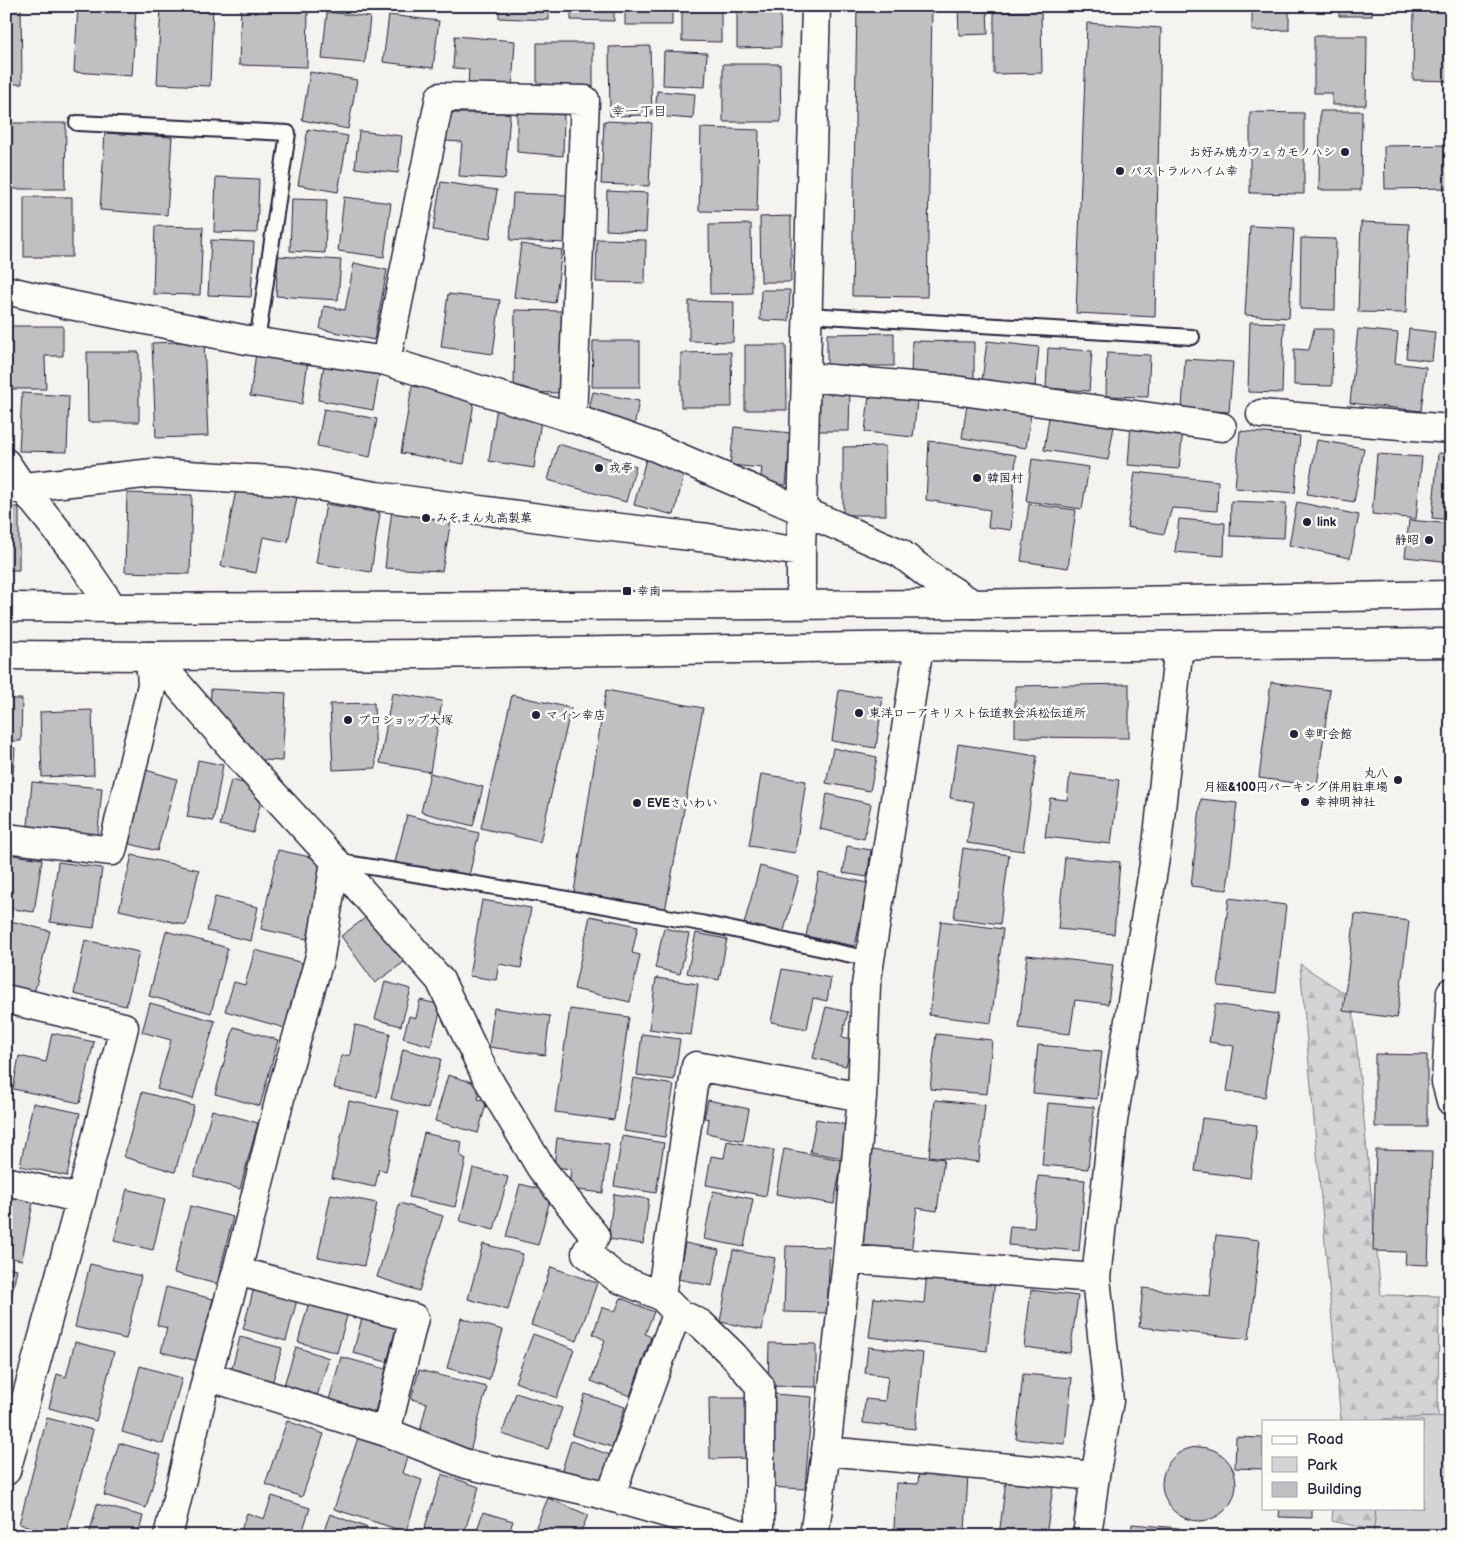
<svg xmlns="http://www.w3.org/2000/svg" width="1457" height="1542" font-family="'Balsamiq Sans','Klee One',sans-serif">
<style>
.green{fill:#d5d4d5;stroke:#7c7b88}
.forest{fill:url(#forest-firs);stroke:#7c7b88}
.building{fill:#c0bfc2;stroke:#22223b}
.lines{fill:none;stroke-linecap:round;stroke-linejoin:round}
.service-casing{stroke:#22223b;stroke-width:18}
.minor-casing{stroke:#22223b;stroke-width:31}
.tertiary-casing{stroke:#22223b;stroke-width:31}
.service{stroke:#fdfcf7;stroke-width:14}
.minor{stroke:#fdfcf7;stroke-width:28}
.tertiary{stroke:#fdfcf7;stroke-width:28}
.poi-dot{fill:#22223b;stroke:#fdfcf7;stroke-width:2}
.labels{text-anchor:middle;stroke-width:5;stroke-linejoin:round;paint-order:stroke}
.poi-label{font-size:12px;font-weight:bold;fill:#22223b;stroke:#fdfcf7;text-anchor:start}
.neighbourhood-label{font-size:14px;fill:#22223b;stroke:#fdfcf7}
</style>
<defs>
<pattern id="forest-firs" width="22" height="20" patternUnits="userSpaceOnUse" patternTransform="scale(1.25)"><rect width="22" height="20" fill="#d5d4d5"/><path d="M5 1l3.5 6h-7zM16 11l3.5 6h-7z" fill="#b7b6b8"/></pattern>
</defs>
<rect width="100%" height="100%" fill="#f4f3ef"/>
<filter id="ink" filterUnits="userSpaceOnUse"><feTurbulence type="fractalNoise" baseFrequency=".02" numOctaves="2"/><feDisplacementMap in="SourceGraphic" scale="10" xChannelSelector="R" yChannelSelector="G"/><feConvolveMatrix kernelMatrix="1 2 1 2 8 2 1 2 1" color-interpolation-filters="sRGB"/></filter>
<g filter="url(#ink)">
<!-- green -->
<path class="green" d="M1451,1416v120h-78l3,-28h47v-87h-41v-2z"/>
<!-- forest -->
<path class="forest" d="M1300,964l52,34 29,297 58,1 -1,121 -55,2 -1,2h-41z
M1333,1508h43l-3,28h-10l1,-8 -32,-7z"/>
<!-- building -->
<path class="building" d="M6,6h15l1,78h-16z
M78,6l58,3 -4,67 -58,-4z
M161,6h52l-3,80 -53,-2z
M241,6l67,1 -1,60 -68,-2z
M432,6h50v3h-50z
M499,6h50v14l-50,-2z
M571,6h43v15l-43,-1z
M625,6h47v19h-47z
M682,6h39v36l-39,-1z
M737,6h43l1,41 -44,1z
M857,6h75l-5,291 -75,-1z
M958,6h29l1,28 -29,1z
M1252,6h37v24l-37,1z
M1339,6h33v10h-33z
M1414,6h37v75l-38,-1z
M1041,11l1,62 -48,1v-62z
M327,12l43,5 -5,46 -43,-4z
M389,15l50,6 -6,47 -50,-6z
M1087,23l74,5 -6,289 -79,-4z
M455,36l60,5 -3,47 -44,-3 1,-16 -16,-1z
M1314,36h53l-1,69h-34v-12h-18z
M537,43h56v47l-56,-1z
M650,46l2,69 -42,1 -1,-69z
M664,51l43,2 -2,34 -42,-2z
M723,64h57l1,58h-58z
M310,72l47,8 -9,49 -46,-9z
M657,91l38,3 -2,25 -38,-3z
M517,111l47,4 -1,41 -46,-4z
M1320,111h42l-1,79h-42z
M1250,112l54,1v81l-54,-1z
M449,113h61l-5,66 -46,-3 3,-34 -16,-1z
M604,121l48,2 -3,63 -48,-2z
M12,123h54l-1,66h-53z
M701,128l58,2 -2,82 -58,-1z
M308,129l40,7 -10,56 -40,-7z
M359,131l43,5 -4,37 -43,-5z
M105,133l67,4 -5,78 -67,-5z
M1451,145v43l-66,1 -1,-43z
M216,177l43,2 -2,54 -43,-1z
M441,182l56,8 -7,49 -57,-9z
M607,191l41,2 -2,39 -40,-2z
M513,193l54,2 -2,48 -55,-3z
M24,197h48v60h-48z
M344,197l47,6 -7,54 -46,-6z
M292,199l35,1 -2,53 -35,-2z
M791,216v66h-30l-1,-65z
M1361,222l48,2 -3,89 -48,-1z
M751,224l1,69 -42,1 -1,-69z
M155,226l48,1 -3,68 -47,-1z
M1250,226l44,2 -5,90 -44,-3z
M1301,238l35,1 -1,71 -35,-1z
M597,239l49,1 -1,43 -49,-1z
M211,240l43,2 -3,55 -43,-2z
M521,244l41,6 -7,53 -41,-6z
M278,256l63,4 -3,40 -62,-4z
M354,263l33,7 -13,70 -54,-11 4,-23 21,4z
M761,290h29l-1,31 -29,-1z
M448,294l52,6 -7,54 -52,-7z
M689,301l45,1 -1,40 -44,-1z
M515,310l47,1 -1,82 -47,-1z
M1250,322l34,1 -2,70 -34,-1z
M6,326h57v30h-18l1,33h-40z
M1314,329h19l-1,57 -38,-1v-36l15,1z
M1358,329l40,4 -3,30 31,4 -5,44 -71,-8z
M1409,329l26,3 -3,29 -26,-3z
M894,333v33h-67v-32z
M204,341l4,95 -52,2 -4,-95z
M593,341h47v46h-48z
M912,341l62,1v36l-63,-1z
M987,341l52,6 -4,39 -53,-5z
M745,345h41l1,65h-42z
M1048,348l44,3 -3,40 -43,-3z
M87,352h52v70h-51z
M731,352l1,55h-51v-54z
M256,353l52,8 -6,43 -52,-8z
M1107,353l43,2 -2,42 -42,-1z
M1185,359l48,3 -4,50 -47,-3z
M325,360l55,10 -7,40 -55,-10z
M412,386l63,10 -11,68 -63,-11z
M819,391l31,1 -1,39h-31z
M593,392l46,9 -5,26 -47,-9z
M22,393l47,3 -2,56 -48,-1z
M869,395l48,6 -4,36 -48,-5z
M967,404l64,10 -5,34 -64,-10z
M497,406l45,7 -8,55 -45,-7z
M324,409l53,10 -7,38 -53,-11z
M1049,417l65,9 -6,34 -64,-10z
M1131,424l52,5 -4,40 -51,-4z
M734,427l57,6 -5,52 -26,-2 2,-15 -32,-3z
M1240,431l60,5 -5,57 -60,-5z
M1317,440l47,8 -10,54 -47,-8z
M929,441l87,14 -5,75 -23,-3 2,-17 -64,-10z
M558,444l78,22 -10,36 -78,-22z
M885,446l1,69h-43v-68z
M1438,453l13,1v66l-19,-2z
M1377,454l45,3 -6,62 -44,-5z
M647,455l39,11 -12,49 -40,-10z
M1032,459l57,8 -7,42 -56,-8z
M1135,472l83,9 -1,30 -45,-3 -8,26 -37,-7z
M238,480l60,12 -10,50 -25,-5 -7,36 -35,-7z
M127,493l65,2 -2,79 -65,-2z
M1231,501l55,2 -2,35 -54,-2z
M1297,502l62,13 -9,43 -61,-13z
M326,504l54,9 -9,59 -55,-9z
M1029,504l47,6 -8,58 -47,-7z
M6,507h13v63h-13z
M392,509l60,6 -10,56 -57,-3z
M1179,519l46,4 -1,33 -49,-4z
M1409,520l42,4v38l-46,-5z
M1271,682l59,8 -13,96 -58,-8z
M1129,684v54l-114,-1v-51z
M211,689l75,4 -4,68 -35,-2 -37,-46z
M606,690l97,18 -38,203 -92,-13z
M839,690l44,7 -7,51 -44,-7z
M392,693l50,8 -12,71 -50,-9z
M512,695l59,13 -31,134 -59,-14z
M6,699h16l-1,42h-15z
M374,703l2,65 -43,2 -3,-66z
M92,710l2,65 -52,2 -2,-65z
M958,744l79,12 -14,95 -56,-8 7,-41 -24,-4z
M6,747l9,1 -6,79h-3z
M833,748l44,9 -7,34 -44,-8z
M198,760l25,5 -10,56 -26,-4z
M139,768l38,11 -20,72 -38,-10z
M430,773l53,14 -10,39 -52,-14z
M761,774l45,7 -11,72 -46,-7z
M1070,774l49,6 -8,64 -66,-7 5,-39 17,2z
M231,780l33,8 -11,45 -33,-8z
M32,782l70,6 -5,54 -70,-6z
M827,794l44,10 -7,35 -44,-10z
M1201,799l36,4 -10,87 -36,-4z
M407,815l72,18 -11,47 -73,-18z
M847,846l24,4 -4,27 -24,-4z
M963,848l46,7 -9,69 -46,-6z
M278,850l46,10 -17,79 -46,-10z
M6,854l36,5 -8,53 -28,-4z
M132,855l67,15 -13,55 -67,-15z
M1065,857l55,5 -6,72 -56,-5z
M58,862l44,6 -8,60 -44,-6z
M760,866l39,11 -16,57 -39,-10z
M819,873l49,10 -13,63 -49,-10z
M215,897l43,10 -7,34 -44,-10z
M1229,898l57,7 -10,88 -58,-7z
M482,900l49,8 -10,60 -22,-4 -3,16 -27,-4z
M372,913l35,47 -32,23 -34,-47z
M1355,914l54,7 -12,97 -54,-7z
M590,916l48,10 -6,27 8,2 -10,47 -56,-13z
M11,921l39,10 -17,66 -27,-7v-49z
M941,921l62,8 -12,94 -62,-8z
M664,928l25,6 -9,40 -25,-6z
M166,931l62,17 -17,65 -62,-17z
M696,933l31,6 -8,41 -32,-7z
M85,940l54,12 -13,54 -52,-12z
M255,950l48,13 -18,65 -60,-17 9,-29 11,3z
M1027,955l86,10 -5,39 -33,-4 -5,34 -51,-6z
M782,969l49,9 -4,23 -14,-3 -6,31 -36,-7z
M656,978l42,6 -7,51 -42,-6z
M385,982l26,7 -10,37 -26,-7z
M420,1000l22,5 -11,41 -28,-8 6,-22 7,2z
M150,1003l65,18 -22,78 -36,-10 14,-49 -29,-8z
M1215,1004l63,10 -13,83 -38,-6 7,-45 -25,-4z
M826,1007l22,5 -6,25 10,2 -6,27 -33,-8z
M494,1008l56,8 -5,39 -56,-8z
M570,1009l59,8 -15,103 -59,-8z
M355,1025l35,8 -13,64 -43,-9 7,-32 9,-1z
M234,1027l44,13 -18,66 -45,-12z
M52,1033l42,9 -14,61 -67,-14 6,-33 27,6z
M642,1034l38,5 -6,41 -37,-5z
M936,1034l56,6 -5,54 -57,-5z
M1038,1045l64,6 -5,48 -64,-6z
M403,1049l38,10 -13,50 -37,-10z
M1375,1054l52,1v72h-52z
M448,1075l34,10 -4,14 9,2 -9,32 -43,-12z
M633,1078l41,7 -9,52 -41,-6z
M142,1092l52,14 -19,66 -51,-15z
M708,1100l41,9 -6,32 -36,-8 2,-14 -5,-1z
M935,1100l50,5 -6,57 -50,-6z
M349,1101l50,10 -13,60 -7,-2 -4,18 -43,-9z
M33,1103l47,10 -13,63 -47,-10z
M1048,1103l46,4 -6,62 -46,-4z
M212,1110l46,13 -18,66 -46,-13z
M1202,1118l55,7 -7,53 -55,-7z
M816,1119l31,6 -5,33 -32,-6z
M424,1133l38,9 -2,13 6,4 -11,48 -46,-10z
M622,1136l42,7 -8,50 -42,-7z
M557,1138l52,6 -6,49 -34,-4 2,-20 -17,-2z
M727,1141l47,9 -8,46 -60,-11 5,-29 13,2z
M784,1149l58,11 -8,44 -58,-10z
M870,1150l74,9 -7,52 -20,-3 -6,44 -53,-7z
M1376,1150l56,1 -4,114 -23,-1 1,-12 -33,-1z
M473,1168l35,9 -14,53 -34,-9z
M1038,1176l47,4 -6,71 -71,-6 2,-19 24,2z
M520,1184l32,8 -14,53 -32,-8z
M127,1189l38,10 -12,51 -39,-9z
M713,1191l40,8 -9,48 -40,-8z
M6,1192l28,5 -12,63 -16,-3z
M331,1194l46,9 -13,63 -46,-9z
M614,1194l35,5 -6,45 -35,-5z
M400,1203l43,13 -24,75 -42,-14z
M190,1206l43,11 -16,67 -43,-11z
M1216,1235l44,5 -11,99 -110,-12 4,-39 67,8z
M685,1243l34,7 -7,36 -34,-7z
M483,1244l40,10 -15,56 -40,-11z
M786,1246l44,1 -3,66 -43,-1z
M733,1250l42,8 -13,72 -42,-8z
M90,1264l51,12 -15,63 -51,-12z
M6,1267l11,2 -11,55z
M551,1267l46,16 -20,58 -46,-16z
M927,1272l68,8 -8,71 -118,-14 5,-39 50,5z
M166,1287l47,12 -15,62 -37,-9 6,-24 -10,-3z
M254,1288l43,12 -11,41 -43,-12z
M1031,1290l47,6 -8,57 -46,-6z
M621,1298l33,14 -9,22 6,3 -21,59 -39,-15 14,-41 -12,-6 9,-27 13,5z
M309,1302l39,10 -11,41 -39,-11z
M363,1314l34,10 -10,38 -34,-9z
M461,1318l42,12 -14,50 -42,-12z
M533,1334l41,15 -17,49 -42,-16z
M240,1337l42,11 -10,36 -41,-12z
M75,1342l39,10 -18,69 -47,-13 8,-34 9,3z
M769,1343l47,1v43l-48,-1z
M296,1347l33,11 -12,38 -33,-11z
M868,1347l55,6 -8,76 -52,-6 2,-24 20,2 3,-25 -23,-3z
M341,1357l45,12 -11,43 -46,-12z
M140,1366l42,12 -19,66 -41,-12z
M419,1370l68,17 -17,65 -52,-13 9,-36 -16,-4z
M1023,1374l49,4 -7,66 -49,-5z
M516,1393l46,15 -14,41 -46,-15z
M585,1394l40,13 -13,40 -40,-12z
M774,1394l38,3 -7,92 -37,-2z
M709,1398h42l1,60 -42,1z
M47,1418l46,12 -28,106 -46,-12z
M287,1421l37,13 -22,63 -37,-13z
M1236,1437l27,1v31l-28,-1z
M358,1438l50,17 -6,18 20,7 -16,52 -72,-23z
M571,1441l39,14 -13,35 -38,-11z
M119,1443l42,12 -15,53 -42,-13z
M1162 1484a37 37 0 1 1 74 0a37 37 0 1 1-74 0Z
M919,1471l49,2 -3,59 -71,-3 2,-46 22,1z
M442,1474l37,13 -16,49h-41z
M1006,1480l47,7 -7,49h-47z
M272,1496l38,12 -9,28h-62l8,-23 17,6z
M548,1498l40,17 -9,21h-47z
M97,1504l46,12 -5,20h-49z
M1280,1508h32v10l-33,-1z
M483,1512l30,9 -5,15h-33z
M330,1514l38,14 -3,8h-43z
M1132,1524l47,4v8h-48z"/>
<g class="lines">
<!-- service casing -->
<g class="service-casing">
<path id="service" d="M77,123l211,10 -31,209
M807,315l385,22
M340,862l199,32 167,30 164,35"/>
</g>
<!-- minor casing -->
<g class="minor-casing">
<path id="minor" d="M6,290l59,14 187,37 134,20 186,57 83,29 245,106 31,24 42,27
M386,361l54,-264 145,3 -13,318
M807,377l140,12 275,38
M1261,414l190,15
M6,463l17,25 50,62 40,58
M6,489l147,-16 135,8 88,15 201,27 131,15 93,14
M801,604v-52l15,-546
M150,656l24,24 71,83 90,98 105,119 46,96 55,92 54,68 -9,17 31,25 44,18 16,16 24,12 32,31 27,31v150
M6,838l106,13 40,-166 -2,-29
M1451,992l-5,90 5,19
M6,999l118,28 -43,172 -75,272
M6,1181l75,18
M847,1259l249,19
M237,1271l177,47 -28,114
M661,1296l35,-230 166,31
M207,1376l179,56 80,32 131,29 150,43
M826,1451l269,25
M610,1497l67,-185
M168,1536l39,-160 30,-105 45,-181 38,-134 15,-95
M814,1536l12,-85 21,-192 15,-162 4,-112 53,-339
M1087,1536l8,-60 14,-75 -13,-123 17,-157 44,-276 22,-200"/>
</g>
<!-- tertiary casing -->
<g class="tertiary-casing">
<path id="tertiary" d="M6,607l107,1 860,-4 478,-9
M6,655l144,1 277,-2 492,-8 104,1 428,-4"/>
</g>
<!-- service -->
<use href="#service" class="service"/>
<!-- minor -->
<use href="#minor" class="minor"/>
<!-- tertiary -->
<use href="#tertiary" class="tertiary"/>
</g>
</g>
<!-- markers -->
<g class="poi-dot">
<circle cx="1345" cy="152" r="5"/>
<circle cx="1120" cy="171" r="5"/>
<circle cx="599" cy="468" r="5"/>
<circle cx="977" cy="478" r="5"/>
<circle cx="426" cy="518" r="5"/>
<circle cx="1307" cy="522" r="5"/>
<circle cx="1429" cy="540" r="5"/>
<rect x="622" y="586" width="10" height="10" rx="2.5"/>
<circle cx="859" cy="713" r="5"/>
<circle cx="536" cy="715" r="5"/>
<circle cx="348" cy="720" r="5"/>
<circle cx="1294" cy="734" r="5"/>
<circle cx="1398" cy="780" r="5"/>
<circle cx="1305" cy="802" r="5"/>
<circle cx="637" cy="803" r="5"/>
</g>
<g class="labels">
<!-- poi labels -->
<g class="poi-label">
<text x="1335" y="156" text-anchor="end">お好み焼カフェ カモノハシ</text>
<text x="1130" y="175">パストラルハイム幸</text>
<text x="609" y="472">戎亭</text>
<text x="987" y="482">韓国村</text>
<text x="436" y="522">みそまん丸高製菓</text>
<text x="1317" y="526">link</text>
<text x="1419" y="544" text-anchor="end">静昭</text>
<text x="637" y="595">幸南</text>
<text x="869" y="717">東洋ローアキリスト伝道教会浜松伝道所</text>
<text x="546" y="719">マイン幸店</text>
<text x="358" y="724">プロショップ大塚</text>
<text x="1304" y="738">幸町会館</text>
<text x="1388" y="777" text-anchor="end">丸八<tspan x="1388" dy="14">月極&amp;100円パーキング併用駐車場</tspan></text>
<text x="1315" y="806">幸神明神社</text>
<text x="647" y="807">EVEさいわい</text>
</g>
<!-- neighbourhood labels -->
<g class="neighbourhood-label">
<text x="639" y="116">幸一丁目</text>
</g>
</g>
<!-- margin -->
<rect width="1457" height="1542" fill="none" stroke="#fdfcf7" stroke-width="25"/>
<rect x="12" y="12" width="1432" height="1517" fill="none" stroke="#22223b" stroke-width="2" filter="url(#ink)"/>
<!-- legend -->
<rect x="1262" y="1420" width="162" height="90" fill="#fdfcf7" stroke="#a5a5ac"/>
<rect x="1272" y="1436" width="25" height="8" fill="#fdfcf7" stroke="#a5a5ac"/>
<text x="1307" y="1444" font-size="15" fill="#22223b">Road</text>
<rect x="1272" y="1457" width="25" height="15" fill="#d5d4d5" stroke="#a5a5ac"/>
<text x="1307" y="1470" font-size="15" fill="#22223b">Park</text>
<rect x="1272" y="1482" width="25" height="15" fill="#c0bfc2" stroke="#a5a5ac"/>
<text x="1307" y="1494" font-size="15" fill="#22223b">Building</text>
</svg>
